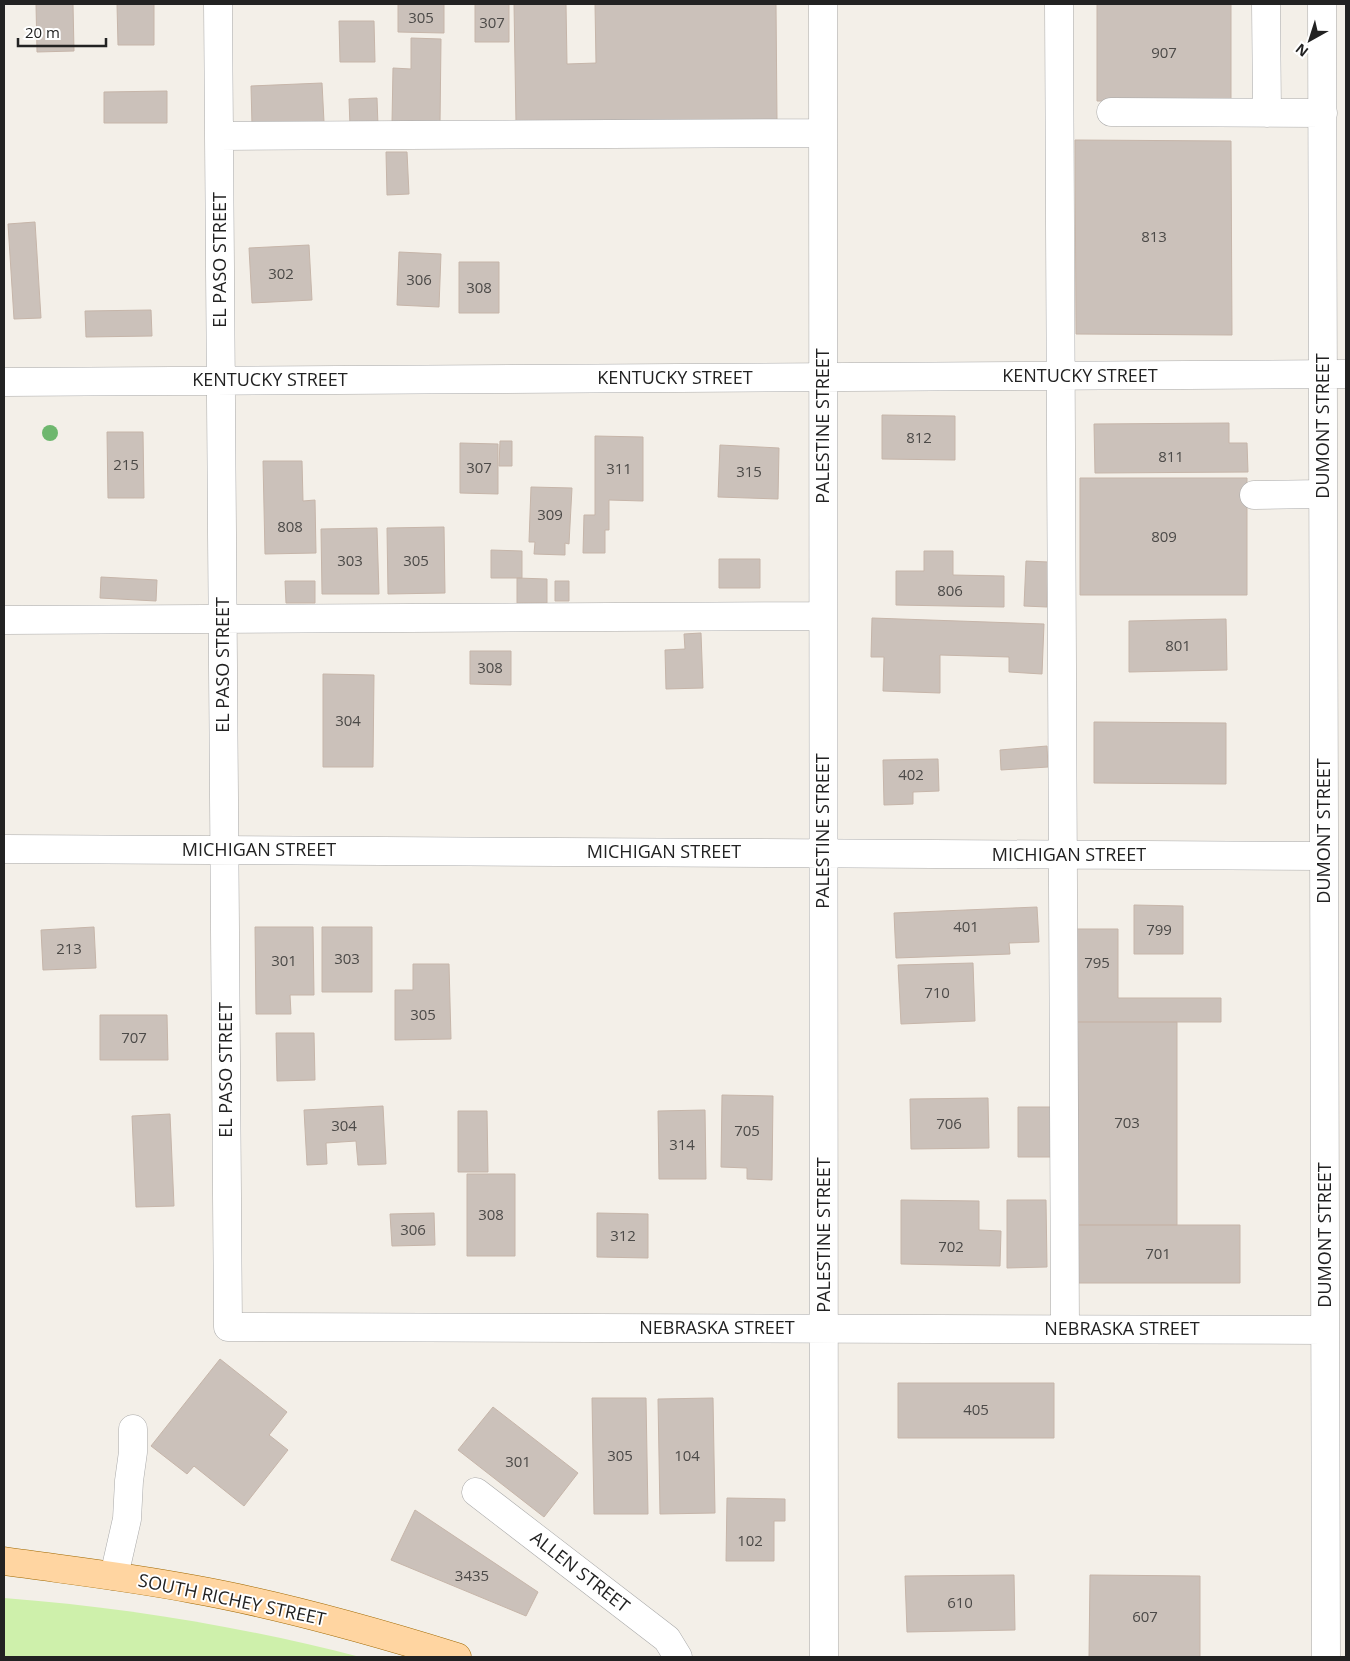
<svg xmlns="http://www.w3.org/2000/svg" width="1350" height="1661" font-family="'Open Sans',sans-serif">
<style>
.grass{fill:#cef0ab}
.building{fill:#cbc1ba;stroke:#c6b5a9}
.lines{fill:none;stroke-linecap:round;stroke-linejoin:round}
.minor-casing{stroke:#a9a9a9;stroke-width:29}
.major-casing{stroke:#a06800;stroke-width:29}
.minor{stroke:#fff;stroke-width:28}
.major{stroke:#ffd5a1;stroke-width:28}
.tree{fill:#6eb76e}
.labels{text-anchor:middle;stroke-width:4;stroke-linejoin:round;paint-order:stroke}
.number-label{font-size:15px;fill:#4c4a48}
.street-label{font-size:18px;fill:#222;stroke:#fff}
</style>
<rect width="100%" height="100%" fill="#f3efe8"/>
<!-- grass -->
<path class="grass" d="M4,1598c120,9 240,29 356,59h-356z"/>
<!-- building -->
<path class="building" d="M36,4h37l1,47 -37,1z
M117,4h37v41h-36z
M398,4h46v29l-46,-1z
M475,4h34v38h-34z
M514,4h52l1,60 29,-1 -1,-59h181l1,117 -261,2z
M1097,4h134v98l-134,-1z
M339,21h35l1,41h-35z
M411,38l30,1 -1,85 -48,-1 1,-55 18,1z
M322,83l2,39 -72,3 -1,-39z
M167,91v32h-63v-31z
M377,98l1,28h-28l-1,-27z
M1075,140l156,1 1,194 -156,-1z
M386,152h21l2,42 -22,1z
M35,222l6,96 -27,1 -6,-95z
M309,245l3,55 -60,3 -3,-55z
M399,252l42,2 -2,53 -42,-2z
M459,262h40v51h-40z
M151,310l1,26 -66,1 -1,-26z
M882,415l73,1v44l-73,-1z
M1229,423v20h18l1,29 -153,1 -1,-49z
M107,432h36l1,66h-36z
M595,436l48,1v64l-34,-1v30h-4v23h-22l1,-38h11z
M500,441h12v25h-13z
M460,443l38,1v50l-38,-1z
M720,445l59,3 -1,51 -60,-2z
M263,461h39l1,40 12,-1 1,53 -51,1z
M1080,478h167v117h-167z
M531,487l41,1 -3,56 -4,-1v12l-31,-1 1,-12h-6z
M444,527l1,66 -57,1 -1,-66z
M377,528l2,66h-57l-1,-65z
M491,550l31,1v27h-31z
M924,551h29v24l51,1v31l-108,-2v-34h28z
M719,559h41v29h-41z
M1026,561l22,1 -1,45 -23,-1z
M101,577l56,3 -1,21 -56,-3z
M517,578l30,1v24h-30z
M285,581h30v22h-29z
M555,581h14v20h-14z
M872,618l172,6 -2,50 -33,-2v-15l-69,-2v38l-57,-2 1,-34h-13z
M1226,619l1,51 -98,2v-51z
M701,633l2,55 -37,1 -1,-39 20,-1 -1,-15z
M470,651h41v34l-41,-1z
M323,674l51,1 -1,92h-50z
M1094,722l132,1v61l-132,-1z
M1047,746l1,21 -47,3 -1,-20z
M938,759l1,32 -26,1v12l-29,1 -1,-45z
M1134,905l49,1v48h-49z
M1037,907l2,35 -30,1 1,11 -114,4 -2,-45z
M94,927l2,41 -53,2 -2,-40z
M255,927h58l1,68h-24l1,19h-35z
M322,927h50v65h-50z
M1076,929h42v69h103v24h-145z
M973,963l2,58 -74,3 -3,-59z
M413,964h36l2,75 -56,1v-50h18z
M100,1015h67l1,45h-68z
M1076,1022h101v203h-100z
M276,1033h38l1,47 -38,1z
M722,1095l51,1 -1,84 -25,-1v-11l-26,-1z
M988,1098l1,50 -78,1 -1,-50z
M383,1106l3,58 -28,1 -2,-24 -30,2 1,21 -20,1 -3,-55z
M1018,1107h35v50h-35z
M705,1110l1,69h-47l-1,-68z
M458,1111h29l1,61h-30z
M170,1114l4,92 -38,1 -4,-91z
M467,1174h48v82h-48z
M901,1200l78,1v29l22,1 -1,35 -99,-2z
M1007,1200h39l1,67 -40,1z
M434,1213l1,32 -43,1 -2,-32z
M597,1213l51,1v44l-51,-1z
M1077,1225h163v58h-163z
M220,1359l67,53 -18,23 19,15 -44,56 -50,-40 -7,8 -36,-28z
M898,1383h156v55h-156z
M592,1398h54l2,116h-54z
M713,1398l2,115 -55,1 -2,-115z
M493,1407l85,66 -34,44 -86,-67z
M727,1498l58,1v22h-11v40h-48z
M415,1510l123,82 -12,24 -135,-56z
M1014,1575l1,55 -108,2 -2,-56z
M1090,1575l110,1v81h-111z"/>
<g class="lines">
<!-- minor casing -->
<g class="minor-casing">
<path id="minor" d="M218,4l10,1323 1097,3
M823,4l1,1653
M1059,4l6,1325
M1266,4l1,109
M1322,4l4,1653
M1111,112l212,1
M219,136l604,-3
M4,382l1342,-8
M1254,495l69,-1
M4,620l819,-4
M4,849l1320,7
M476,1492l191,147 11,18
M114,1576l13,-57 2,-38 4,-29v-23"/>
</g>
<!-- major casing -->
<g class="major-casing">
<path id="major" d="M4,1561c63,9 126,16 188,28 90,16 178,41 265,68"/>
</g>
<!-- minor -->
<use href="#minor" class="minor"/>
<!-- major -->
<use href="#major" class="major"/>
</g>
<!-- trees -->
<circle class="tree" cx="50" cy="433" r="8"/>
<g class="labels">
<!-- number labels -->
<g class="number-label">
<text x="421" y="23">305</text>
<text x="492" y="28">307</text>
<text x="1164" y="58">907</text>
<text x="1154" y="242">813</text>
<text x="281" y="279">302</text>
<text x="419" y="285">306</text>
<text x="479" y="293">308</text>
<text x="919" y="443">812</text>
<text x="1171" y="462">811</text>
<text x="126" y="470">215</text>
<text x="479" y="473">307</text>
<text x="619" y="474">311</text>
<text x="749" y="477">315</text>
<text x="550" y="520">309</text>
<text x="290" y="532">808</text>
<text x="1164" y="542">809</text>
<text x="350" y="566">303</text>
<text x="416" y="566">305</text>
<text x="950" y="596">806</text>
<text x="1178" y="651">801</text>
<text x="490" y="673">308</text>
<text x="348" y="726">304</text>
<text x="911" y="780">402</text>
<text x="966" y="932">401</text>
<text x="1159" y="935">799</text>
<text x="69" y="954">213</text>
<text x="347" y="964">303</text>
<text x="284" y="966">301</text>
<text x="1097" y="968">795</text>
<text x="937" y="998">710</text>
<text x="423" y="1020">305</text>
<text x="134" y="1043">707</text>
<text x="1127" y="1128">703</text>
<text x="949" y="1129">706</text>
<text x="344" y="1131">304</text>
<text x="747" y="1136">705</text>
<text x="682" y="1150">314</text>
<text x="491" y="1220">308</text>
<text x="413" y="1235">306</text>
<text x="623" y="1241">312</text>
<text x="951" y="1252">702</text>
<text x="1158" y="1259">701</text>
<text x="976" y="1415">405</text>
<text x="620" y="1461">305</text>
<text x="687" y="1461">104</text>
<text x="518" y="1467">301</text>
<text x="750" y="1546">102</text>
<text x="472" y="1581">3435</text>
<text x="960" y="1608">610</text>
<text x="1145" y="1622">607</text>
</g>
<!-- street labels -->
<g class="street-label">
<text transform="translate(220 260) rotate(-90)" y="6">EL PASO STREET</text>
<text x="1080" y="382">KENTUCKY STREET</text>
<text x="675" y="384">KENTUCKY STREET</text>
<text x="270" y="386">KENTUCKY STREET</text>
<text transform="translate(823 426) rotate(-90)" y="6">PALESTINE STREET</text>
<text transform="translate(1323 426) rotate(-90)" y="6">DUMONT STREET</text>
<text transform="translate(223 665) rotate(-90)" y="6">EL PASO STREET</text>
<text transform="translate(823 831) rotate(-90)" y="6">PALESTINE STREET</text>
<text transform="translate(1324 831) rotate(-90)" y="6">DUMONT STREET</text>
<text x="259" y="856">MICHIGAN STREET</text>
<text x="664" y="858">MICHIGAN STREET</text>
<text x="1069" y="861">MICHIGAN STREET</text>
<text transform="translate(226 1070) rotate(-90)" y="6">EL PASO STREET</text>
<text transform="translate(824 1235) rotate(-90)" y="6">PALESTINE STREET</text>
<text transform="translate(1325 1235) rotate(-90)" y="6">DUMONT STREET</text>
<text x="717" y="1334">NEBRASKA STREET</text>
<text x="1122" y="1335">NEBRASKA STREET</text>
<text transform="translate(580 1572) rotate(38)" y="6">ALLEN STREET</text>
<text transform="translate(232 1600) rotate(12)" y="6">SOUTH RICHEY STREET</text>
</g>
</g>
<!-- border -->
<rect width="1350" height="1661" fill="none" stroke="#222222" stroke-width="10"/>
<!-- north arrow -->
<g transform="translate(1310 40) rotate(219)" stroke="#ffffff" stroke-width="4" paint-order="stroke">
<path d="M0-4L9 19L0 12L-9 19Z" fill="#222222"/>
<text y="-8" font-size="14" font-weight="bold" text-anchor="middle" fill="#222222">N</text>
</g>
<!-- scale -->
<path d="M18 38v8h88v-8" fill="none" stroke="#222222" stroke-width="2.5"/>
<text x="25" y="38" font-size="15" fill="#222222" stroke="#ffffff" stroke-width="4" paint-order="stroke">20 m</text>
</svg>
